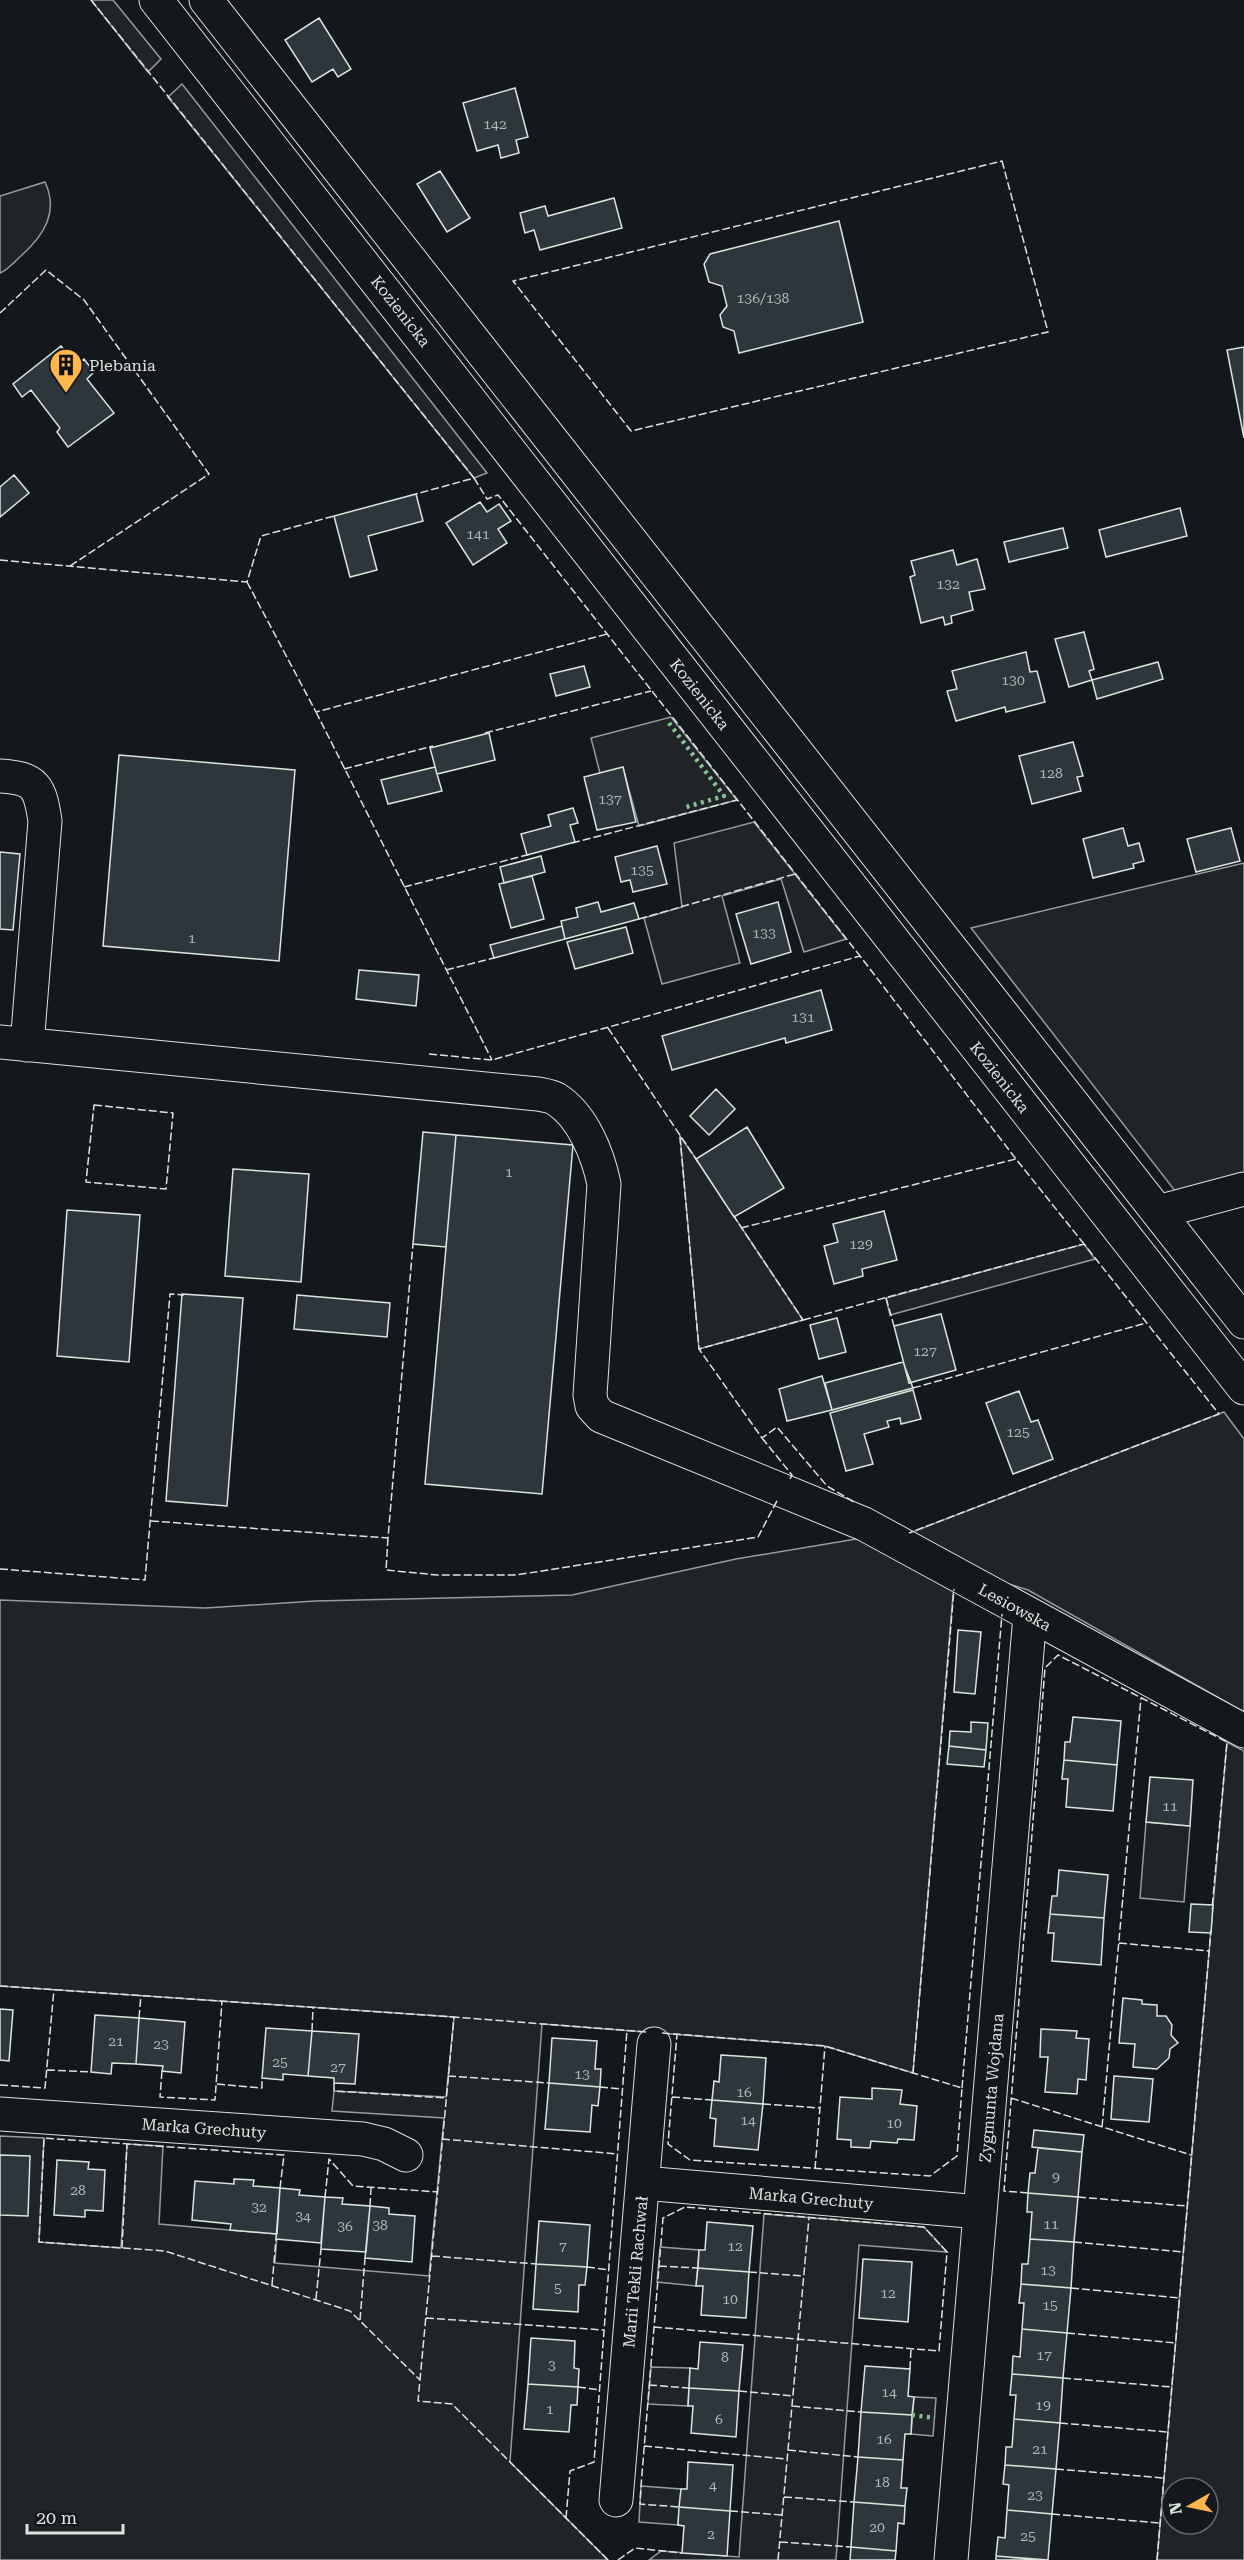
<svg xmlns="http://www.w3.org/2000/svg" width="1244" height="2560" font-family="'Roboto Serif',serif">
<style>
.green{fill:#202428;stroke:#939e99;stroke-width:1.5;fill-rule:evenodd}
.building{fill:#2c363c;stroke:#d8e6dc;stroke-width:1.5}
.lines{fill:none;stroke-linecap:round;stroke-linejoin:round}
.minor-casing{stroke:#d8e6dc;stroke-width:35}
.major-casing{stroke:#d8e6dc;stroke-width:35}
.minor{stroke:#14181c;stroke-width:33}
.major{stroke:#14181c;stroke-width:33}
.hedge{stroke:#8ac095;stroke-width:4.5;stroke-dasharray:3 4.5;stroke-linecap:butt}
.fence{stroke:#d8e6dc;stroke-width:1.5;stroke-dasharray:8 3;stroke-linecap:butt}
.labels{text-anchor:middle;stroke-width:4.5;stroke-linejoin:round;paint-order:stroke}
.number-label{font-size:14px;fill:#adbab4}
.street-label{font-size:16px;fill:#d8e6dc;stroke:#14181c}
.poi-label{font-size:16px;fill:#d8e6dc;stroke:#14181c;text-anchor:start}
</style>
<rect width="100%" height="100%" fill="#14181c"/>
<!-- green -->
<path class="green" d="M91,0h22l48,59 -13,13z
M182,84l305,389 -13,5 -306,-381z
M45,182c14,30 -1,53 -23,73 -7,6 -14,15 -22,18v-77z
M671,717l66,83 -98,26 -16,-58 -23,5 -9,-35z
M754,822l92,117 -42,13 -23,-73 -59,17 18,67 -78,21 -18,-66 38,-11 -8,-64z
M1244,863v315l-65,18 -208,-268z
M680,1136l16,23 107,161 -104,29z
M1084,1244l11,15 -205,56 -4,-17z
M1224,1412l20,27v273l-216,-122 -45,-14 -76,-42z
M856,1539l22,4 76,40 -41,490 -88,-27 -283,-22 -32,438 98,98h-608v-424l44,2 -5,104 82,6 6,-104 36,2 -4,78 118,10 -2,29 154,13 15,-158 -112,-7 2,-20 112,6 8,-80 -454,-31v-386l205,8 110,-7 257,-6 164,-36z
M1227,1742l17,9v809h-87zM1172,2488h36v36h-36z
M1146,1822l44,4 -6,76 -44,-4z
M764,2214l160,13 23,25 -88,-7 -23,315h-187l12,-9 78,6z
M660,2247l39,3 -3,36 -39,-4z
M651,2367l39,1 -2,38 -40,-2z
M914,2397l22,1 -3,38 -22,-2z
M641,2486l40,3 -3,36 -39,-3z"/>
<!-- building -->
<path class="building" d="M319,18l32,51 -13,8 -5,-8 -21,13 -27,-42z
M515,88l13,49 -12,3 3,13 -18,5 -3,-13 -21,6 -14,-48z
M440,171l30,47 -23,14 -30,-48z
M614,198l8,30 -82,22 -6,-20 -9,3 -5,-20 25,-7 3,10z
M839,221l24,101 -124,31 -5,-22 -11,-4 -3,-12 7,-9 -5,-20 -13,-4 -5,-18 6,-10z
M61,346l15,19 8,-6 10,13 -7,7 27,34 -46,34 -11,-15 3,-4 -29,-38 -9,7 -9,-13z
M1244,347v91l-17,-88z
M14,475l15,18 -29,24v-30z
M416,494l7,27 -55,15 9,34 -27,7 -16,-61z
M480,502l7,10 12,-8 12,17 -13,8 9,14 -34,22 -27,-42z
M1180,508l7,28 -81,21 -7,-27z
M1063,528l5,20 -59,14 -5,-20z
M953,550l4,15 20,-6 8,30 -16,3 4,18 -22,6 1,7 -7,2 -2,-8 -22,6 -11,-46 5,-2 -4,-14z
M1084,632l10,37 -5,2 3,9 -23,7 -14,-48z
M1026,652l4,20 7,-1 8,31 -39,10 -1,-5 -49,14 -9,-30 10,-2 -5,-18z
M1158,662l5,17 -66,20 -5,-19z
M584,666l6,21 -34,9 -6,-22z
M489,733l6,27 -58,14 -7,-26z
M1073,742l10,34 -6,1 4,14 -49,13 -13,-48z
M119,755l176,15 -16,191 -176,-15z
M435,767l7,24 -54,13 -7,-24z
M623,767l13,55 -39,8 -13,-53z
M573,808l5,15 -8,2 5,17 -48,13 -6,-21 30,-8 -3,-11z
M1123,828l5,18 11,-3 5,18 -11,3 1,4 -41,10 -10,-39z
M1231,828l9,33 -44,11 -9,-33z
M657,846l10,38 -34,8 -3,-12 -9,2 -6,-25z
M0,852l20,2 -7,76 -13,-1z
M541,856l4,16 -41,11 -4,-16z
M532,876l12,43 -33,9 -12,-44z
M598,902l3,10 33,-9 5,16 -74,20 -4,-18 17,-4 -2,-9z
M778,902l13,50 -40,12 -15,-50z
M562,926l3,13 -71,19 -4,-13z
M626,927l7,26 -58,16 -8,-27z
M359,970l60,5 -3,31 -60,-7z
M821,990l11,40 -46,13 -1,-5 -113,32 -10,-34z
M716,1089l19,20 -26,26 -19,-19z
M747,1127l37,61 -50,29 -38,-58z
M423,1132l33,3 -10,112 -33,-3z
M456,1135l117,10 -31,349 -117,-10z
M233,1169l76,5 -8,108 -76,-6z
M67,1210l73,5 -11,147 -72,-6z
M884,1211l13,49 -35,9 1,7 -29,8 -10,-38 14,-4 -5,-18z
M182,1294l61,4 -16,208 -61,-5z
M297,1295l93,8 -3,34 -93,-8z
M941,1314l15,56 -47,13 -15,-57z
M837,1318l9,34 -27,7 -9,-34z
M903,1362l10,26 -81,22 -7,-27z
M822,1376l10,34 -45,11 -8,-32z
M913,1390l8,29 -20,5 -1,-6 -13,3 2,6 -25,7 9,30 -27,7 -16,-58z
M1019,1391l12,31 7,-2 15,39 -40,15 -27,-71z
M958,1630l23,2 -6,62 -21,-2z
M1073,1717l48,4 -4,44 -53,-5 1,-18h5z
M971,1722l17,1 -2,27 -37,-4 1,-15 21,1z
M949,1746l37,4 -2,17 -37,-3z
M1064,1760l53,5 -4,46 -47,-4 2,-28h-6z
M1150,1777l43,3 -3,46 -44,-4z
M1059,1870l49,5 -4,43 -54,-4 2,-18h5z
M1191,1904l22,1 -2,28 -22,-1z
M1050,1914l54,4 -3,47 -49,-4 2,-28h-6z
M1123,1998l19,2v4l15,1v11h9l6,9 -1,10 7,8 -8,6 -1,9 -12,11 -24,-2 2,-23 -16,-1z
M0,2009l13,1 -4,51 -9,-1z
M95,2015l44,3 -3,46 -24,-1 -1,11 -20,-2z
M139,2018l46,4 -4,51 -19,-2 1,-5 -27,-2z
M266,2028l46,3 -4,45 -25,-2v6l-21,-2z
M1041,2029l36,2 -1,7 13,1 -3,41 -8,-1 -1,15 -32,-2 3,-35h-8z
M312,2031l47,3 -4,50 -21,-1v-5l-26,-2z
M552,2038l45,3 -2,28h6l-1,18 -51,-4z
M721,2055l45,3 -3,46 -51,-4 2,-19 5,1z
M1114,2076l39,3 -4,43 -38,-3z
M549,2083l51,4 -2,19 -6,-1 -2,27 -45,-3z
M872,2088l30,2 -2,14 17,2 -3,34 -16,-1 -1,4 -26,-2 -1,7 -19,-1v-7l-14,-1 3,-42 32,2z
M712,2100l51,4 -5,46 -44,-4 2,-27 -6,-1z
M1034,2130l50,5 -2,17 -50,-5z
M1038,2148l44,4 -4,45 -50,-4 2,-20h5z
M0,2155l30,1 -2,60 -28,-1z
M57,2160l32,2 -1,7 17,1 -2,41 -18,-1v7l-31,-2z
M234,2179l20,1 -1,6 27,2 -3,46 -47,-4 1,-6 -39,-4 3,-39 39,3z
M280,2188l20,2 -1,5 26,2 -4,46 -45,-4z
M1028,2193l50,4 -4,45 -44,-3 2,-27h-5z
M325,2197l18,1 -1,6 28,2 -4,46 -45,-3z
M370,2206l19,2v6l26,2 -3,46 -47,-4z
M539,2221l51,4 -3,42 -51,-3z
M707,2222l46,4 -4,46 -51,-4 1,-18h6z
M1030,2239l44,3 -3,46 -50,-4 1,-20h6z
M863,2259l49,3 -4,60 -49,-4z
M536,2264l51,3 -2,18h-6l-1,27 -45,-3z
M698,2268l51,4 -3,46 -45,-3 2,-29h-7z
M1021,2284l50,4 -4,45 -45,-4 2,-26h-5z
M1022,2329l45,4 -4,45 -51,-4 1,-18 7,1z
M531,2338l44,3 -1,27 5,1 -1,18 -50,-3z
M700,2342l43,3 -4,46 -50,-3 1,-20 8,1z
M865,2366l45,3 -2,27 6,1 -2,18 -51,-3z
M1012,2374l51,4 -3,45 -46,-4 2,-24h-6z
M528,2384l50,3 -1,18h-6l-2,27 -45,-3z
M689,2388l50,3 -3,46 -45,-4 2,-27h-5z
M861,2412l51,3 -1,19h-6l-2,26 -45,-3z
M1014,2419l46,4 -4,46 -51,-4 1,-18h6z
M858,2457l45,3 -2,28h6l-2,18 -51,-4z
M688,2462l45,3 -3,46 -51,-4 2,-18h6z
M1005,2465l51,4 -4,45 -45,-4 2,-25 -6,-1z
M854,2502l51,4 -1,18 -6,-1 -2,28 -45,-4z
M679,2507l51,4 -3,45 -45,-3 2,-27 -6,-1z
M1007,2510l45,4 -4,46 -52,-4 2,-19 7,1z
M851,2547l45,4 -1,9h-45z
M996,2556l47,4h-47z"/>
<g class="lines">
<!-- minor casing -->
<g class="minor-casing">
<path id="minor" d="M0,776c36,2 40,11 45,45l-18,224
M0,1042l538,52c5,1 13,2 18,5 27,17 42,56 48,85l-14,211 2,11 9,10 263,108 380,207
M1158,1212l86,-23
M0,2114l363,25 21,5 22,11
M643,2183l337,29
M616,2500l38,-456
M951,2560l79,-945"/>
</g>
<!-- major casing -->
<g class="major-casing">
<path id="major" d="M156,0l1088,1388
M206,0l1038,1322"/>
</g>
<!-- minor -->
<use href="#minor" class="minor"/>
<!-- major -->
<use href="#major" class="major"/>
<!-- hedge -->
<path class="hedge" d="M669,723l55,73 -41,12
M912,2415l23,3"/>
<!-- fence -->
<path class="fence" d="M91,0l383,478 -58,16
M1002,161l46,171 -417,99 -118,-150z
M0,313l46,-43 38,30 125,174 -139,92
M474,478l13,21 11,-4 362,461
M0,560l247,22 14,-46 73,-20
M247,582l69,130 291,-78
M316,712l176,348
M485,733l166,-42
M344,769l89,-23
M572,843l165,-43
M404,887l127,-33
M639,919l156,-45
M446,970l48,-12
M608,1028l90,134
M429,1054l63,6 368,-104 156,203
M94,1105l79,8 -7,76 -80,-7z
M680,1137l19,212
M733,1215l70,105 -104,29 63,89 15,-11 50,59 27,16
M741,1228l275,-69 68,85
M886,1298l8,28
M803,1320l281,-76 135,170 -310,119
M913,1388l233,-65
M762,1438l30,37 -2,4
M151,1521l237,17 25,-294
M388,1538l-2,32 51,5h79l242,-38 20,-38
M0,1569l145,11 25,-286 14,1
M1119,1943l90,8
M0,1986l454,31
M139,2018l2,-23
M312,2031l1,-24
M662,2033l152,12 11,1 137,42 -5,68 -27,20 -240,-16 -22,-16 9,-110
M47,2070l44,2
M162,2071l-2,26 55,3 7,-99
M913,2073l41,-484
M448,2076l101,7
M334,2083v8l112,7
M217,2084l45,4v-10
M0,2085l45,3 9,-99
M600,2087l23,2
M962,2088l40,-474
M672,2097l40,3
M1011,2098l180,57
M763,2104l57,4
M1102,2127l39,-429
M442,2139l176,15
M815,2169l10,-123
M280,2188l4,-33 -240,-17 -5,104 126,9 185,60 70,69
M1028,2193l-24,-2 41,-523 13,-13 169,87 -15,167
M325,2197l4,-38 24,27 85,6
M1078,2197l109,9
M370,2206l1,-18
M1074,2242l109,10
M122,2248l5,-104
M432,2256l104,8
M659,2266l39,2
M587,2267l22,3
M749,2272l55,4
M272,2285l4,-46
M1071,2288l108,10
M316,2299l5,-50
M426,2318l178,12
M360,2320l5,-62
M654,2327l285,24 8,-99 -23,-25 -239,-20 -22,11 -22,268 -1,18 39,3
M1067,2333l108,10
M910,2369l1,-20
M1063,2378l109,9
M649,2385l40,3
M578,2387l22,3
M739,2391l54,5
M792,2406l69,6
M1060,2423l108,9
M644,2446l143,13
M788,2450l70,7
M1056,2469l108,9
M784,2497l70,5
M730,2511l52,4
M1052,2514l108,9
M566,2518l4,-47 24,-9 33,-432
M780,2542l71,5
M608,2560l-156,-156 -34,-3 36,-384 193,15
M618,2560l17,-12 47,5
M778,2560l31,-342
M1157,2560l54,-630"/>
</g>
<!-- icons -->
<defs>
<g id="building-pin" transform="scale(1.725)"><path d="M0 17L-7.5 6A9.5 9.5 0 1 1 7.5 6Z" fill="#ffb74d" stroke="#14181c"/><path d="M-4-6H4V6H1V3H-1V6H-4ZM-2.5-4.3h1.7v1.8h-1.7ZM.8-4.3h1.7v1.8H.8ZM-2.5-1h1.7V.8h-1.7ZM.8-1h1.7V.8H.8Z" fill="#111"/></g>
</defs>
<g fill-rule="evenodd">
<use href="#building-pin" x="66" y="365"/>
</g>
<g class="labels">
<!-- number labels -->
<g class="number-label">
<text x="495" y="129">142</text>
<text x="763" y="303">136/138</text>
<text x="478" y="539">141</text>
<text x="948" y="589">132</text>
<text x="1013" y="685">130</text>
<text x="1051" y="778">128</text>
<text x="610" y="804">137</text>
<text x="642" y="875">135</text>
<text x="764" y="938">133</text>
<text x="192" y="943">1</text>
<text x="803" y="1022">131</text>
<text x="509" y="1177">1</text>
<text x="861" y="1249">129</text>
<text x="925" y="1356">127</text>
<text x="1018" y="1437">125</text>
<text x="1170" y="1811">11</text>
<text x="116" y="2046">21</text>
<text x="161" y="2049">23</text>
<text x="280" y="2067">25</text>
<text x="338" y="2072">27</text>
<text x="582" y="2079">13</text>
<text x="744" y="2097">16</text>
<text x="748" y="2125">14</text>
<text x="894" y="2128">10</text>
<text x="1056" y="2182">9</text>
<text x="78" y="2195">28</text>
<text x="259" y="2212">32</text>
<text x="303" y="2221">34</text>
<text x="1051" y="2229">11</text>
<text x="380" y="2230">38</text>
<text x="345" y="2231">36</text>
<text x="563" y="2251">7</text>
<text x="735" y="2251">12</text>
<text x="1048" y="2275">13</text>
<text x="558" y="2293">5</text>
<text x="888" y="2298">12</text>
<text x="730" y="2304">10</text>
<text x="1050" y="2310">15</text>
<text x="1044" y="2360">17</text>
<text x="725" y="2362">8</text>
<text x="552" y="2370">3</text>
<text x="889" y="2397">14</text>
<text x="1043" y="2410">19</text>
<text x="550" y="2414">1</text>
<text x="719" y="2424">6</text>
<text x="884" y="2444">16</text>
<text x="1040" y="2454">21</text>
<text x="882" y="2487">18</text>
<text x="713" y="2490">4</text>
<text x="1035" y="2500">23</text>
<text x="877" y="2532">20</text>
<text x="711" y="2539">2</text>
<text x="1028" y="2541">25</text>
</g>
<!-- street labels -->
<g class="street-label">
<text transform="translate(401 311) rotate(52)" y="6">Kozienicka</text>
<text transform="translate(700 694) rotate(52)" y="6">Kozienicka</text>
<text transform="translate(1000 1077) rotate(52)" y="6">Kozienicka</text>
<text transform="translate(1015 1607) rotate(29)" y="6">Lesiowska</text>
<text transform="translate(991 2088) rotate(-85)" y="6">Zygmunta Wojdana</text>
<text transform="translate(204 2128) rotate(4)" y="6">Marka Grechuty</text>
<text transform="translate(811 2198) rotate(5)" y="6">Marka Grechuty</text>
<text transform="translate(635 2272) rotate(-85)" y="6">Marii Tekli Rachwał</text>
</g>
<!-- poi labels -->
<g class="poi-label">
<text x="89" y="371">Plebania</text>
</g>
</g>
<!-- north arrow -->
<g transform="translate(1190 2506) rotate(261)"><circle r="28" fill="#14181c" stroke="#626a69" stroke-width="1.5"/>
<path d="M0-4.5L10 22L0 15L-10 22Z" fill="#ffb74d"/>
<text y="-9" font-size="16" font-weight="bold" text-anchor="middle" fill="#d8e6dc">N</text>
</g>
<!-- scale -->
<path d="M27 2524v9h96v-9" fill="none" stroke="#d8e6dc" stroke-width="3"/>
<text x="36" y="2524" font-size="18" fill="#d8e6dc" stroke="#14181c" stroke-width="4.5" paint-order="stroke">20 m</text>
</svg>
